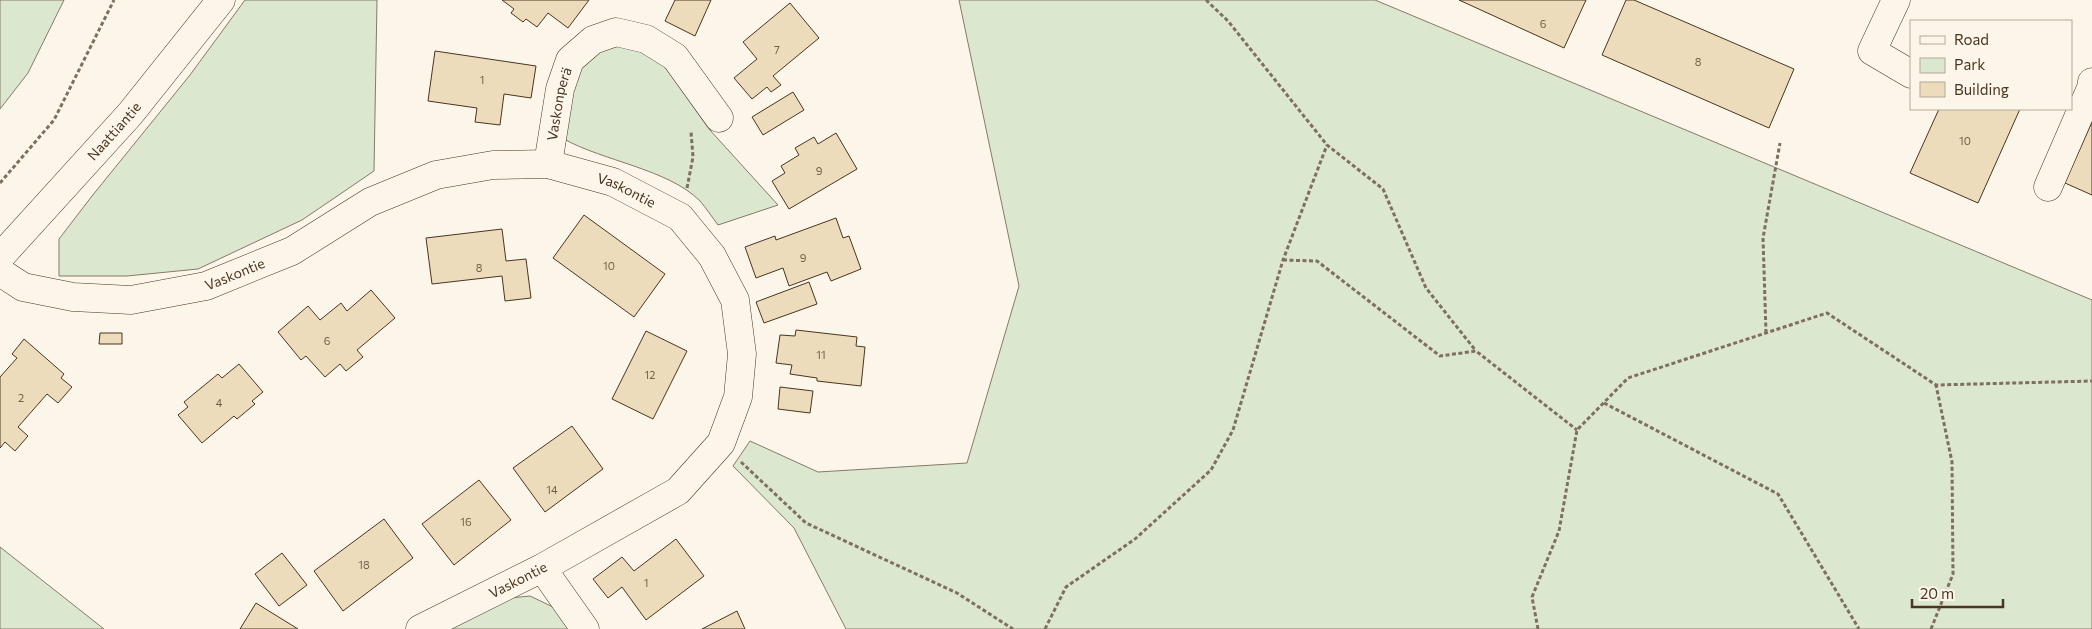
<svg xmlns="http://www.w3.org/2000/svg" width="2092" height="629" font-family="Commissioner,sans-serif">
<style>
.green{fill:#dce7d0;stroke:#887966}
.building{fill:#ecdcbc;stroke:#4a3520}
.lines{fill:none;stroke-linecap:round;stroke-linejoin:round}
.minor-casing{stroke:#4a3520;stroke-width:29}
.path{stroke:#7f6f5c;stroke-width:3;stroke-dasharray:4 2.5;stroke-linecap:butt}
.minor{stroke:#fbf6e9;stroke-width:28}
.labels{text-anchor:middle;stroke-width:4;stroke-linejoin:round;paint-order:stroke}
.number-label{font-size:11px;fill:#725f47}
.street-label{font-size:14px;fill:#4a3520;stroke:#fbf6e9}
</style>
<rect width="100%" height="100%" fill="#fbf6e9"/>
<!-- green -->
<path class="green" d="M0,0h64l-36,73 -28,36z
M245,0h132l-3,171 -72,49 -104,49 -71,7h-68v-37l33,-43 98,-121z
M959,0h416l717,300v329h-1246l-52,-101 -61,-62 17,-25 68,31 149,-9 52,-177z
M614,45l27,4 24,18 44,62 69,76 -60,20c-6,-8 -12,-17 -18,-24 -32,-32 -97,-40 -136,-62l10,-60 16,-24z
M0,547l104,82h-104z
M530,596l23,11 16,22h-119l60,-31z"/>
<!-- building -->
<path class="building" d="M502,0h87l-21,28 -20,-15 -11,14 -11,-8 -3,3 -12,-9 3,-4z
M675,0h36l-16,36 -30,-15z
M1459,0h127l-22,48z
M1626,0h8l160,69 -25,59 -167,-73z
M790,3l29,35 -46,38 8,9 -10,7 -4,-5 -15,12 -18,-21 23,-19 -14,-17z
M435,51l101,15 -5,32 -27,-4 -4,31 -25,-3 2,-14 -49,-7z
M793,92l11,18 -41,25 -11,-18z
M1939,109h81l-42,94 -68,-30z
M2092,122v73l-27,-12z
M836,133l21,36 -68,40 -17,-28 13,-8 -4,-7 18,-11 -4,-7 19,-11 4,7z
M584,215l81,59 -31,43 -81,-59z
M836,218l7,20 6,-2 12,33 -30,12 -4,-9 -38,14 -6,-18 -27,10 -11,-31 30,-11 1,4z
M502,229l4,32 20,-2 5,39 -26,3 -3,-25 -70,8 -6,-46z
M809,282l8,22 -53,19 -8,-21z
M371,290l24,28 -38,32 6,7 -17,14 -6,-7 -15,13 -19,-21 -5,4 -23,-28 30,-26 12,14 21,-17 6,8z
M796,330l61,7 -1,9 9,1 -4,39 -44,-5v-3l-27,-4 2,-9 -16,-2 4,-28 15,1z
M646,331l41,20 -34,68 -41,-20z
M100,333h22v11h-23z
M24,339l40,35 -3,4 11,9 -14,16 -11,-9 -29,33 10,9 -13,15 -10,-9 -5,6v-71l17,-19 -5,-4z
M239,364l24,28 -11,9 3,3 -18,15 -3,-3 -32,27 -24,-28 10,-8 -4,-5 34,-28 4,4z
M780,387l33,4 -3,22 -32,-4z
M572,426l31,43 -58,43 -32,-44z
M479,480l32,40 -57,45 -32,-41z
M384,519l29,39 -70,53 -29,-40z
M676,539l28,37 -58,44 -24,-33 -14,11 -15,-19 29,-22 12,14z
M282,553l25,32 -28,21 -24,-32z
M256,603l42,26h-58z
M737,611l8,18h-43z"/>
<g class="lines">
<!-- minor casing -->
<g class="minor-casing">
<g id="minor">
<path d="M1896,0l-24,51 39,23"/>
<path id="s1" d="M548,164l12,-75 10,-29 23,-20 23,-8 30,7 29,18 44,61"/>
<path d="M2048,187l43,-99 1,-6"/>
<path id="s2" d="M0,257l130,-143 91,-114"/>
<path id="s3" d="M0,272l23,15 50,10 58,3 75,-14 86,-35 78,-49 66,-27 57,-10 55,-1 65,18 67,35 32,39 23,44 7,54 -4,43 -17,46 -43,48 -136,77 -122,61"/>
<path d="M542,568l43,61"/>
</g>
</g>
<!-- path -->
<path class="path" d="M1206,0l22,21 99,124 56,44 43,99 50,63
M0,183l54,-63 60,-120
M687,188l6,-31 -2,-25
M1283,260l34,1 123,95 36,-5 101,79
M1766,333l-3,-95 17,-95
M1604,403l174,91 81,135
M741,462l65,61 151,70 56,36
M1045,629l21,-42 69,-48 76,-69 22,-40 50,-170 44,-115
M1538,629l-6,-32 27,-66 18,-101 51,-52 199,-65 109,72 156,-4
M1931,629l22,-55 -1,-112 -16,-77"/>
<!-- minor -->
<use href="#minor" class="minor"/>
</g>
<g class="labels">
<!-- number labels -->
<g class="number-label">
<text x="1543" y="28">6</text>
<text x="777" y="54">7</text>
<text x="1698" y="66">8</text>
<text x="482" y="84">1</text>
<text x="1965" y="145">10</text>
<text x="819" y="175">9</text>
<text x="803" y="262">9</text>
<text x="609" y="270">10</text>
<text x="479" y="272">8</text>
<text x="327" y="345">6</text>
<text x="821" y="359">11</text>
<text x="650" y="379">12</text>
<text x="21" y="402">2</text>
<text x="219" y="407">4</text>
<text x="552" y="494">14</text>
<text x="466" y="526">16</text>
<text x="364" y="569">18</text>
<text x="646" y="587">1</text>
</g>
<!-- street labels -->
<g class="street-label">
<text dy="5" stroke="none"><textPath href="#s1" startOffset="61">Vaskonperä</textPath></text>
<text dy="5" stroke="none"><textPath href="#s2" startOffset="170">Naattiantie</textPath></text>
<text dy="5" stroke="none"><textPath href="#s3" startOffset="665">Vaskontie</textPath></text>
<text dy="5" stroke="none"><textPath href="#s3" startOffset="244">Vaskontie</textPath></text>
<text transform="translate(518 580) rotate(-27)" y="5">Vaskontie</text>
</g>
</g>
<!-- legend -->
<rect x="1910" y="20" width="162" height="90" fill="#fbf6e9" stroke="#b4a999"/>
<rect x="1920" y="36" width="25" height="8" fill="#fbf6e9" stroke="#b4a999"/>
<text x="1954" y="45" font-size="15" fill="#4a3520">Road</text>
<rect x="1920" y="58" width="25" height="15" fill="#dce7d0" stroke="#b4a999"/>
<text x="1954" y="70" font-size="15" fill="#4a3520">Park</text>
<rect x="1920" y="82" width="25" height="15" fill="#ecdcbc" stroke="#b4a999"/>
<text x="1954" y="95" font-size="15" fill="#4a3520">Building</text>
<!-- scale -->
<path d="M1912 599v8h91v-8" fill="none" stroke="#4a3520" stroke-width="2.5"/>
<text x="1920" y="599" font-size="15" fill="#4a3520" stroke="#fbf6e9" stroke-width="4" paint-order="stroke">20 m</text>
</svg>
